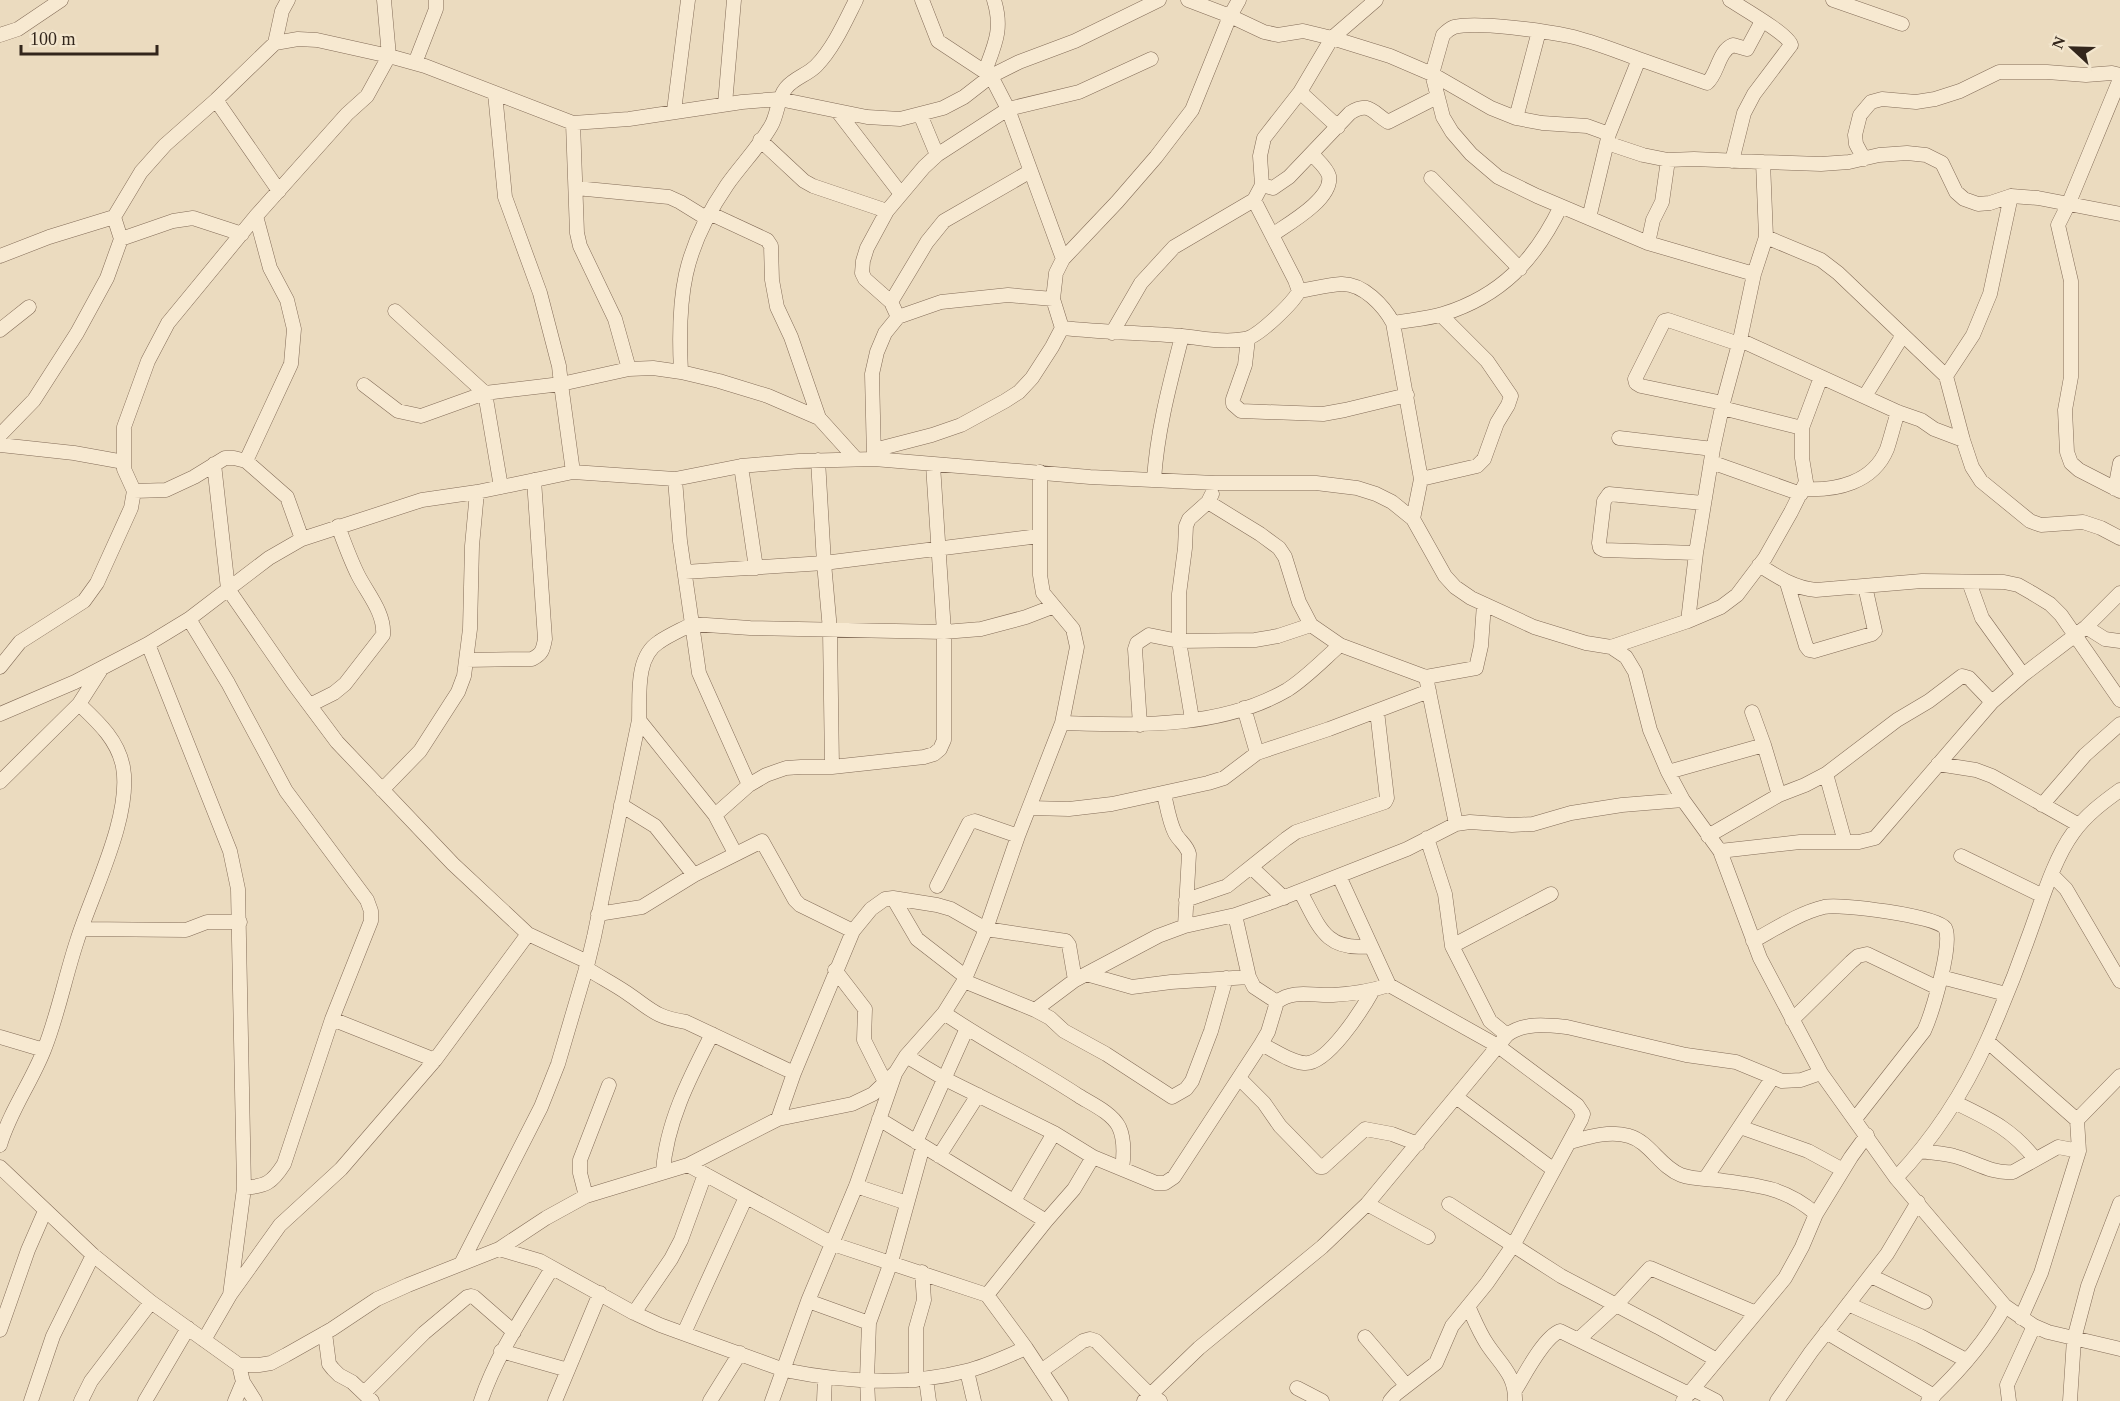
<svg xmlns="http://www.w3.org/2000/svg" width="2120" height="1401" font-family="'Times New Roman',serif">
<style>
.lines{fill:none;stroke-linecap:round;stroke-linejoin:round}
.minor-casing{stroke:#836c58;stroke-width:15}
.minor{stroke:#f7e9d1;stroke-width:14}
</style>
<rect width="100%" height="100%" fill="#ebdbbf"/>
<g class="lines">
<!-- minor casing -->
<g class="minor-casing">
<path id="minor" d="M922,0l16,41 53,35 17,33 55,150
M1188,0l42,16 34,16 14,3 25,-4 29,7 58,18 42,18 11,43 9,15 19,22 27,23 39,19 111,47 106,31 -14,66 -17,63 -10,46 -17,104 -8,68 -77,26
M1730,0c12,8 58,34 61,45l-37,49 -10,19 -12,48
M1833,0l69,24
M0,35l18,-6 43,-29
M275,43l7,-32 6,-11
M1639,59l68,24c11,-9 11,-32 26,-38l14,4 15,-28
M415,63l21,-54v-9
M985,71c10,-27 18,-42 9,-71
M2120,79l-52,126 -10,20 13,56v96l-6,33 2,42 4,11 8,7 41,21
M1300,92l38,35
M495,93l10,104 35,96 19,73 2,18 68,-15 24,-1 28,4 38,9 49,15 51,22 37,41
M216,100l63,91
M725,104l9,-104
M674,111l14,-111
M838,112l63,82
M920,114l17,41
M1516,118l23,-87
M573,123l4,110 3,13 35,73 14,50
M760,140l44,41 9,5 74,25
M1607,143l36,12 25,5 26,-1 69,3 3,75 -12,37
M1864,159l-8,-15 -1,-9 5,-20 11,-13 11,-3 34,3 19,-3 25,-8 39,-19h48l39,3 26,-2 8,2
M1763,162l58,2 28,-2 30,-7 28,-2 19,2 16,8 14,29 8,7 14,5 12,-1 21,-7 27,2 82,16
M1431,178l89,91
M1262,185l11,3 16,-11 61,-64c19,-12 22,-1 38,9l49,-25
M576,188l93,9 11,5 26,16
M709,213l58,27 4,6 1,34 5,27 14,30 28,81
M1589,218l20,-84 30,-75c-23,-8 -47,-18 -70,-23 -24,-5 -93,-15 -115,-9 -5,2 -8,5 -11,8l-11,39 59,34 25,10 26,5 45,3 22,8
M1272,235c16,-11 61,-36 57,-59 -2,-8 -12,-16 -17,-22
M1766,237l55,23 17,13 108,103 17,64 9,27 9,14 49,40 11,4 42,-3 18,6 19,10
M121,239l52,-18 20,-3 49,16
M1648,243l5,-23 9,-18 6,-42
M0,256l49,-19 65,-20 27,-45 24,-27 51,-45 59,-57 23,-4 19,1 72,16 36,10 148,57 56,-4 113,-17 37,-3 88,18 33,2 43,-11 21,-11 27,-21 28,-14 56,-21 84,-41
M1299,291c14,-2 28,-6 42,-7 22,-1 43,22 52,39l28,156 -8,40
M891,302l36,-60 17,-21 85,-49
M395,311l90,82 76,-9 12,88
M898,317l-7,-15 -26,-23 -3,-6 1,-12 4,-13 20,-37 37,-44 13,-12 71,-46 71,-17 72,-33
M1393,323c16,-3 34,-4 50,-9 58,-18 92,-54 118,-108
M1062,328c39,4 79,5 119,8 22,2 42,7 64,3 13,-2 48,-36 54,-48l-4,-11 -41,-80
M0,330l29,-23
M1112,333l29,-50 33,-36 80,-47 8,-15 -2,-29 4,-18 36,-46 32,-54 44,-38
M1248,339l-3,26 -12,34v5l8,7 82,3 22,-4 62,-15
M1740,340l158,72 23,8 13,9 29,11
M681,372c-4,-76 2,-123 46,-187 14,-20 32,-38 44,-59 7,-12 6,-27 15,-38 8,-10 21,-13 30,-22 17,-17 29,-44 40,-66
M1946,376l27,-41 17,-41 21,-98
M364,385l34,26 23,5 64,-23 16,94
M1865,396l38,-61
M1723,403l-82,-17 -5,-3 -1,-4 29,-58 4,-1 71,24
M1722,408l80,20
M0,435l34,-35 43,-67 30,-55 14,-39 -7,-22
M1619,438l94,11
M0,445l74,8 50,9
M874,450l58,-15 29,-10 44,-24 14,-9 13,-14 20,-31 10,-19 -9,-29 3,-26 7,-14 54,-57 39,-45 36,-47 38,-94 9,-16
M874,458l-2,-84 5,-22 8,-19 13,-16 43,-15 67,-7 45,4
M818,460l6,103 6,67 2,137
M246,461l45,-97 3,-35 -7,-29 -17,-32 -14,-52
M1711,462l90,32
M214,464l14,125 65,94 44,59 116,122 75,70 60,28
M741,466l15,102
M1421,479l56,-13 7,-7 13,-36 11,-18 3,-9 -24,-35 -46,-46
M1154,480c3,-49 16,-97 28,-144
M1803,489c33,2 70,-6 84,-40 4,-12 7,-25 11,-37
M2115,489l5,-26
M134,491l32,-1 28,-13 31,-19h9l12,3 41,36 15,42
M1208,502l52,32 19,14 6,9 14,45 12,23 29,20 86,32 50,-9 5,-22 3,-42
M1696,553l-92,-3 -4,-2 -1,-5 5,-42 5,-7 94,9
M1759,565c19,12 35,23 57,25l106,-9 82,1 14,3 14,8 18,11 11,11 59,85
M685,572l139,-9 215,-27
M1969,582l13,36 41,57
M1787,583l19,63 3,4 5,1 58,-17 3,-3 -10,-45
M189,619l39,64 58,108 81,109 4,11v10l-39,98 -48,145c-12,19 -18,22 -40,24
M1688,621l33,-14 16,-12 28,-37 26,-46 15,-30 -4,-24v-30l19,-51
M2086,627l19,12 15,2
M148,644l82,207 8,38 6,299 -14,107
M466,660l66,-1c10,-5 11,-9 13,-20l-11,-159
M0,667l20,-25 64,-41 13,-18 34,-75 3,-17 -10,-22v-42l24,-66 20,-38 88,-107 91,-102 20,-18 22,-40 -5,-56
M1427,682l29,142
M310,705l24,-12 11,-9 38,-49c2,-22 -16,-42 -25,-60 -8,-16 -14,-33 -20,-49
M1244,708l13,45
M1752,712l12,33 15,50
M0,714l75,-32 73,-38 41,-25 80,-61 33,-19 120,-39 55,-8 96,-20 102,7 66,-13 58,-5 75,-2 216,18 125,6h101l41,5 19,6 16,8 21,17 32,57 10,11 16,11 63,29 52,16 25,4 15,10 9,15 15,58 18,42 15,28 37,51 40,107 61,115 75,105 109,128 29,20 14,6 72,17
M1192,719l-13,-78v-47l6,-46 1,-22 3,-7 19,-17 4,-8
M639,720l76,95 20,38
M1062,723c75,2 158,6 225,-33 19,-12 36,-30 53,-45
M1140,725l-5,-76 2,-6 12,-8 30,6 76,-1 23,-4 33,-11
M1938,764l38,6 16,6 87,49
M1668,772l96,-27
M1826,774l19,68
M0,782l79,-78 23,-36
M749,785l-50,-112 -7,-49 58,4 194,4 37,-3 45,-12 26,-10
M382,790l38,-39 38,-59 6,-16 6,-47 2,-83 5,-54
M1164,794c3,12 5,27 11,39 4,8 12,12 14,21l-4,72
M621,805l34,21 39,49
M2042,805l43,-50 35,-31
M1030,808l39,1 43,-5 96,-21 16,-5 33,-25 72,-24 100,-38
M715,815l34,-30 17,-10 20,-7 15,-1h31l92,-10 10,-3 6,-5 4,-9v-108l-11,-167
M1708,836l71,-41 26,-10 21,-11 71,-54 32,-19 33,-25 7,2 23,24
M1427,838l18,56 7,52 38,75 17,14
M1720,851l80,-9h59l16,-4 117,-136 31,-27 63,-48 34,-34
M1961,856l82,40
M1251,867l33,31
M2052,875l14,14 54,92
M1339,876l50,109
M937,886l32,-63 6,-2 43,15
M1300,891c19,35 25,61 70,55
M893,898l24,41 49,38
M1186,900l41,-14 59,-47 10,-7 89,-30 2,-4 -10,-87
M598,914l44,-7 52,-32 68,-34 33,59 5,5 53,26
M1235,915l14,62 5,10 23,15
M82,929l104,1 21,-8h33
M1753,941c22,-12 46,-28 71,-34 15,-4 113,9 121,21 9,14 -14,88 -21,103l-69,88
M1452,946l99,-52
M586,968c14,9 28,16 41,25 25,17 28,24 59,29l108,51
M835,970l30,39 -1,31 21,42
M1086,974l46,13 39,-5 78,-5
M1941,977l65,17
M964,981l71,29 40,-30 83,-44 27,-10 50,-11 37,-13 135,-53 49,-25 14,-2 42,3 21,-1 38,-11 51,-8 61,-5
M1035,1010l15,8 14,13 42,23 66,43 14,-8 6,-8 19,-50 15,-53
M944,1013c44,30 91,54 135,83 13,8 33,17 40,31 6,13 5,28 3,42
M332,1019l103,41
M1792,1020l59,-58 7,-6 9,-2 71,34
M0,1037l44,13
M1987,1041l90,79
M1261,1044c13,6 29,18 43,19 23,3 59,-55 69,-73
M906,1056l39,23 109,54 39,24 63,26h9l9,-6 87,-133 7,-12 9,-30c16,-13 36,-6 56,-7 19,-1 38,-4 56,-10l109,61 79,59 6,9 -2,6 -67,124 -27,39 -35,43 -16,37 -40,31 -6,7
M1240,1079l24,24 16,23 40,41h3l42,-38 27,5 26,10
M1456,1097l98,73
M1956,1103c33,16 56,26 79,56
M778,1119l16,-46 59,-142 18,-22 14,-10 8,-1 44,7 14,4 35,20 80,12 3,4 6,35
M879,1119l167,102
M1740,1127l68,24 35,19
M916,1142l51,-114
M1570,1142c18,-5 40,-12 59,-6 21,6 31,31 52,39 11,4 24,4 36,5 40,5 68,7 99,34
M0,1145c10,-34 31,-62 44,-95 14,-35 21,-73 33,-109 15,-48 55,-125 46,-174 -5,-27 -25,-45 -44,-63
M1921,1151c11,2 23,2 33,5 20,5 37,18 59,16l45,-25 21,4
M939,1156l39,-61
M688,1165l145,79 154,51 39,53 35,53
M0,1167l93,88 58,47 88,63h20l12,-2 15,-8 46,-26 45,-30 31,-14 91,-36 47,-31 40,-22 102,-31 90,-46 74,-15 21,-10 23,-22 10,-16 38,-43 20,-32 22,-52 32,-93 44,-113 15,-76 -4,-18 -30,-36 -3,-18v-103
M663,1172c3,-49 27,-95 49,-138
M1896,1178c39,-41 68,-86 91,-137 16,-36 31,-74 44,-111 11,-30 23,-71 42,-97 13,-18 29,-30 47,-43
M1705,1179l68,-102
M856,1186l51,17
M586,1196l-6,-23v-13l29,-75
M1014,1201l40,-68
M1367,1204l61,33
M1449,1204l112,72 97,51 59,33
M499,1249l41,12 94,52 26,12 124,45c59,12 124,16 182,1 21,-5 41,-15 60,-23
M462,1262l79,-155 17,-43 30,-102 6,-25 45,-217c1,-24 -4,-63 20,-78 10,-7 22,-12 33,-18l-12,-83 -5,-62
M1871,1276l54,26
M987,1295l59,-74 28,-32 19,-32
M808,1301l61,22
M1848,1304l72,32 46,24
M1468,1306c6,13 11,26 19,38 13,20 29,31 28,57
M634,1313l37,-54 10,-19 24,-66
M2021,1318l20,-45 38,-122 -2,-31 43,-44
M0,1330l28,-80 17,-39
M1826,1332l108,64
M325,1333l4,31 4,5 6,6 13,7 20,19
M684,1333l62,-136
M1365,1337l41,48
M1579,1339l37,-34 34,-37 106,45
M204,1340l26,-45 50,-70 61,-56 94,-109 93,-126
M501,1351l67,19
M239,1365l4,17 12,19
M967,1371l7,30
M1041,1371l42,-30 7,-2 6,2 54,54 10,6
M926,1379l3,22
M916,1380v-52l8,-28 -2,-28
M1297,1388l25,13
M1516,1389c9,-15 28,-52 44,-58l129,63
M1693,1389l23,12
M364,1393l60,-60 43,-36 4,-1 3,1 40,35
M31,1401l22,-65 40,-81
M81,1401l10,-20 60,-79
M145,1401l43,-73
M235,1401l8,-19
M481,1401c16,-48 45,-89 71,-133
M555,1401l45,-108
M710,1401l30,-48
M772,1401l36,-100 48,-115 39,-112
M824,1401l1,-24
M868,1401l-1,-22 2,-56 22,-61 32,-116
M1144,1401l55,-53 123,-101 45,-43 140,-169c17,-13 40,-10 60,-8l119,28 50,7 46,19 19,-1 20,-7
M1683,1401l102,-123 17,-31 14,-33 35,-57 16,-22
M1777,1401l34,-49 76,-98 31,-52
M1928,1401c29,-27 58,-60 77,-95
M2009,1401l-2,-16 27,-59
M2070,1401l4,-62 14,-53 32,-83"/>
</g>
<!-- minor -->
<use href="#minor" class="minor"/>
</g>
<!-- north arrow -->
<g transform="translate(2072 48) rotate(292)" stroke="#f3e6ce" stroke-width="4.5" paint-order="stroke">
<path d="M0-4.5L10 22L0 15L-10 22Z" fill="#33261c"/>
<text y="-9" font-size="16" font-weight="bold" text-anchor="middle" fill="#33261c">N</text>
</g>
<!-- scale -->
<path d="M21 45v9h136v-9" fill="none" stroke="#33261c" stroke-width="3"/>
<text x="30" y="45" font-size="18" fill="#33261c" stroke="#f3e6ce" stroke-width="4.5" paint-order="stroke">100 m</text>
</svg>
